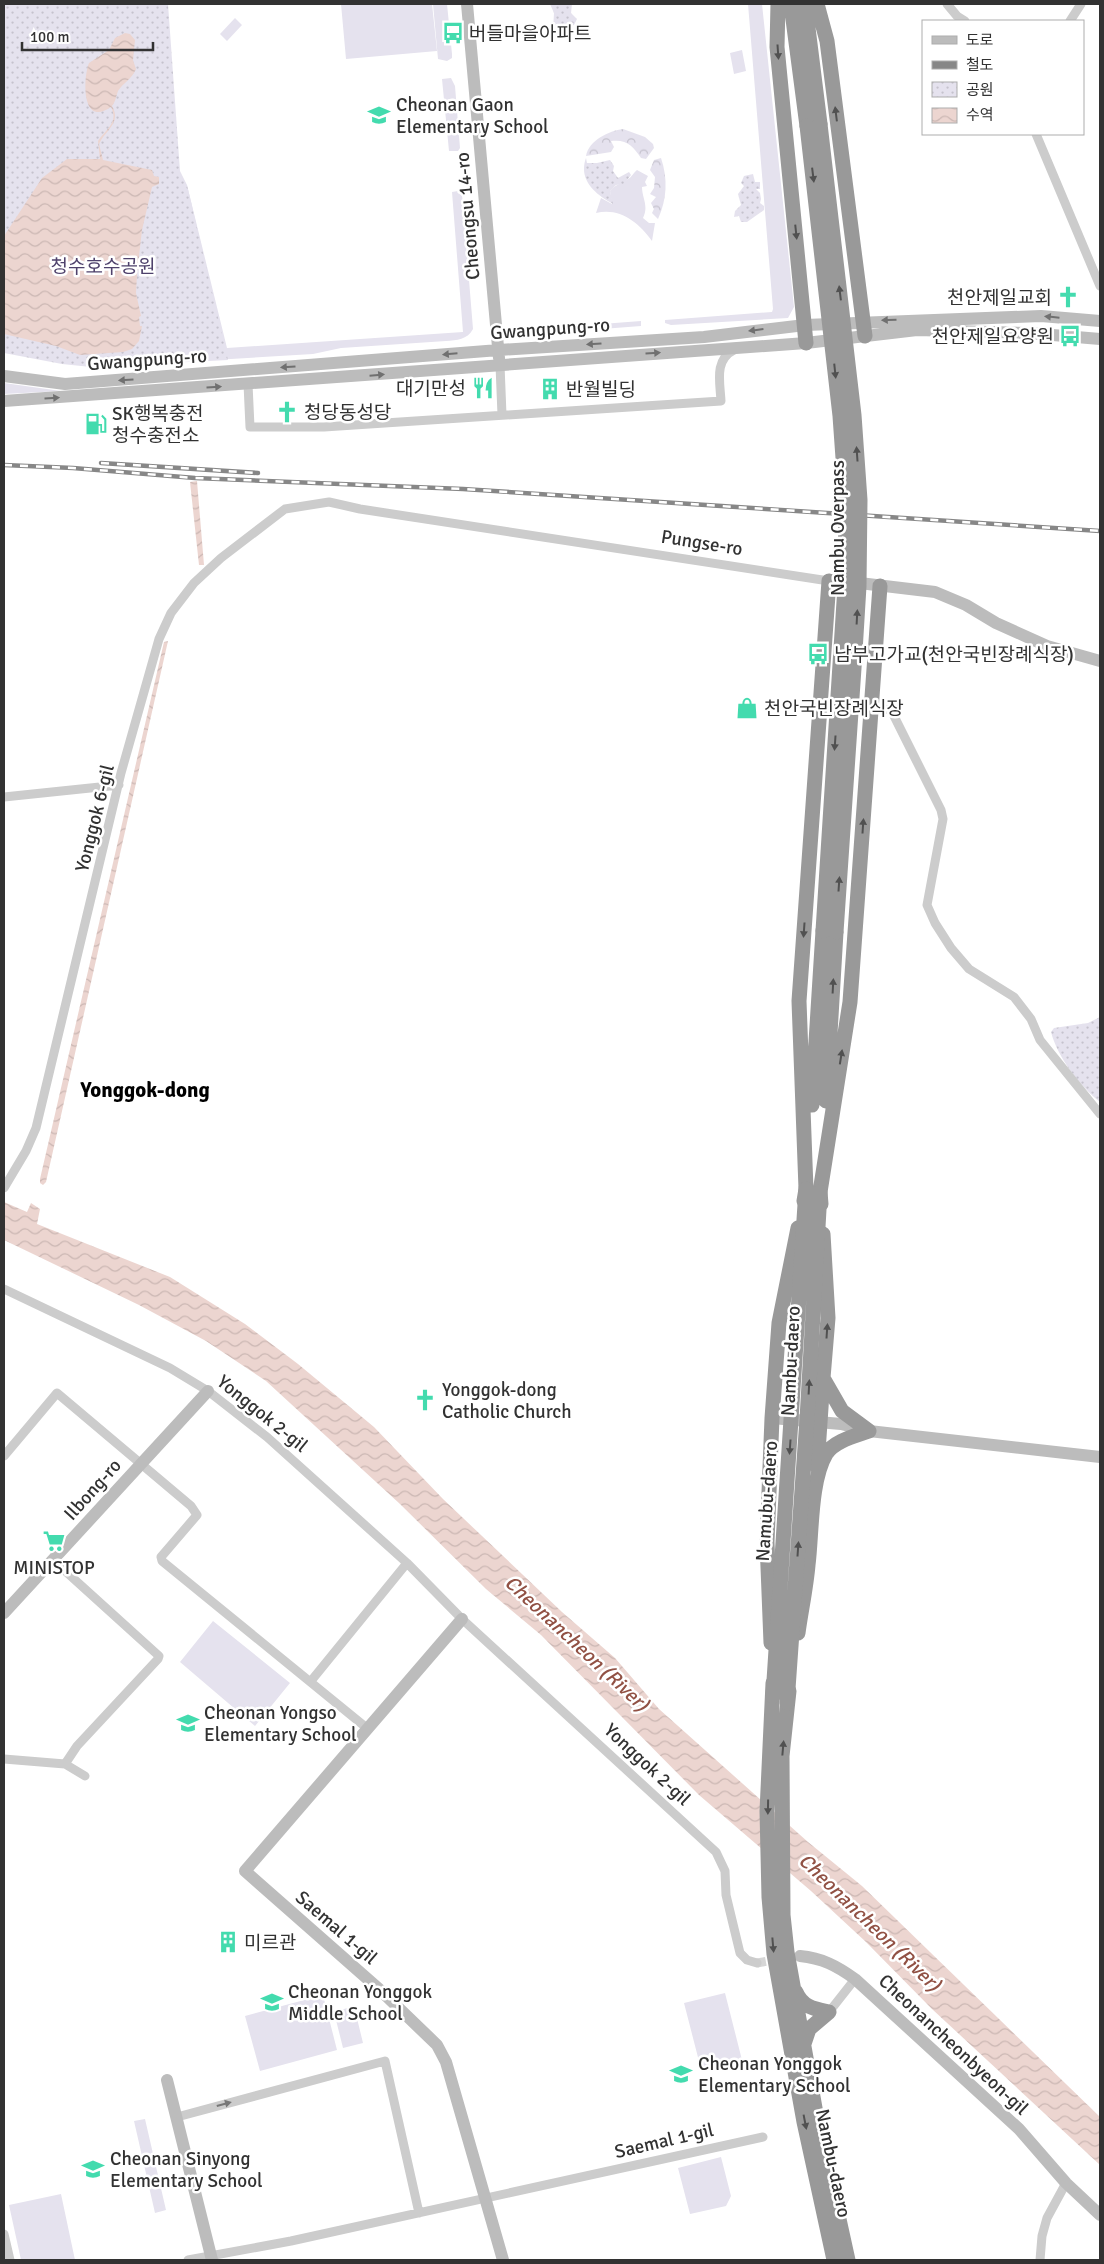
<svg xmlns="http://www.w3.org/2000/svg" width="1104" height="2264" font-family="Signika,'Noto Sans KR',sans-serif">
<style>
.grass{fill:#e5e2ee}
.forest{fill:url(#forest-crowns)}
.park{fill:url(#park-dots)}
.water{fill:url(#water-waves)}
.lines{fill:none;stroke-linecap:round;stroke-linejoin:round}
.street-tunnel{stroke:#d6d6d6;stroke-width:9;stroke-dasharray:9 4.5;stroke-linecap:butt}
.street{stroke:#ccc;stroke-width:9}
.secondary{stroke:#bcbcbc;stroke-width:12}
.highway{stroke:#999;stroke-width:15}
.rail-casing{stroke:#878787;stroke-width:4.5}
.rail{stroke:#fff;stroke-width:2.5;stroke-dasharray:8;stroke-linecap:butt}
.highway-bridge{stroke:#999;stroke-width:15}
.oneway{fill:#515151}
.oneway2{fill:#707070}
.oneway3{fill:#777}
.labels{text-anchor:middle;stroke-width:5;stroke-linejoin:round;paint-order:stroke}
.poi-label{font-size:19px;fill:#323232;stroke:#fff;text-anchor:start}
.street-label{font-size:19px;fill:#323232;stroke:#fff}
.park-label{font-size:19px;fill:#4f426c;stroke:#fff}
.water-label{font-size:20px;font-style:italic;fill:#915144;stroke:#fff}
.quarter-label{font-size:21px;font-weight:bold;fill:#000;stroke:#fff}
</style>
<defs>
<pattern id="forest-crowns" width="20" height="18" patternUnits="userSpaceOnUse" patternTransform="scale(1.25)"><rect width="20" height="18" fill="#e5e2ee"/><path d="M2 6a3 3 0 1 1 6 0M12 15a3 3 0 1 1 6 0" fill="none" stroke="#c5c2cd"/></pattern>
<pattern id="park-dots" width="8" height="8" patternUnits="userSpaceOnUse" patternTransform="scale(1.25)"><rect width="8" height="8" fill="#e5e2ee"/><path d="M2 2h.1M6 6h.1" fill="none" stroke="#c5c2cd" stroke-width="1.8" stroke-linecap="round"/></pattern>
<pattern id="water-waves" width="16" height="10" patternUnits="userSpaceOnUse" patternTransform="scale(1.25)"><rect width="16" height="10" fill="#ecd5d0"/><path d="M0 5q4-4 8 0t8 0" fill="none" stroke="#cbb7b3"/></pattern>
</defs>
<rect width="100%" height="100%" fill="#fff"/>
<!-- grass -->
<path class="grass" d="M341,4h91l5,47 -91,8z
M433,4h14l5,50v4l-5,3 -9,-2z
M748,4h14l32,303 -6,11 -117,7 -6,-2v-3l107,-8 1,-3z
M235,18l7,7 -15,16 -7,-7z
M742,50l4,21 -12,3 -4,-21z
M451,78l4,8 5,62 -2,3h-9l-7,-72z
M637,170l11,6 -3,6 2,4 -5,1c0,11 7,19 1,31l6,5h6l-3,18c-13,-19 -33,-34 -56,-28l5,-15 11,6 -2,-13c5,-7 12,-7 18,-12 4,-2 5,-6 9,-9z
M187,185l40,163 236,-16 -11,-140 6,-1 4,3 11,135c-6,11 -16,11 -27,12l-105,7 -28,6 -99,6z
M641,321v5l-104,8 -1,-5z
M4,383l57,8 -57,3z
M213,1621l77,62 -35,43 -75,-64z
M725,1993l17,67 -41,9 -17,-66z
M323,1995l14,55 -77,21 -15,-55z
M354,2006l9,37 -20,5 -9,-36z
M145,2119l21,91 -11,3 -21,-92z
M721,2157l10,39 -5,10 -36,8 -12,-46z
M61,2194l14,66h-54l-12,-55z"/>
<!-- forest -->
<path class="forest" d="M623,129l22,8 8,7 1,4 -8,11 -5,-1c-8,-12 -14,-19 -30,-17l3,6 -3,5 -25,4c3,-16 23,-25 37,-27z
M661,158c7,21 6,41 -3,61l-6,-6 2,-4 -3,-6 5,-6 -6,-3 4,-6 1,-11 -5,-7 4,-10z"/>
<!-- park -->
<path class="park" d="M4,4h164l12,167 7,14 41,175 -137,7 -29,-3 -58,-11z
M550,4h22l-1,9 6,6 -3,6 -6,2 -4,6 -5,2 -6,-5 1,-17z
M586,158l1,5h10l13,-3 4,6 -1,5 5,7 11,-6 2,3 -7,9 -8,1 -6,6 3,13c-18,-10 -35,-24 -27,-46z
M753,174l2,8h5v7h-4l4,4 1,6 -1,4 4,3v4l-17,12h-6l-2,-6 -5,1 1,-6 6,-6 -3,-11 6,-8 -3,-3 3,-7z
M1100,1017v85c-21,-17 -42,-44 -49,-70l3,-4 34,-5z"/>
<!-- water -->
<path class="water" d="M125,33l5,1 5,6 -2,20 3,9c-4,10 -13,14 -18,22 -2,5 -2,10 -6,15 10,17 -7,24 -13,38l4,16 49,10 2,6 5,1v7l-7,3 -10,43 -5,44 -1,19 5,23 -2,1 1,9h2l-3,15 -7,8 -9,3 -43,3 -24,-9 -52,-12v-98l38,-58 25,-19h33l-2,-18c8,-12 21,-18 13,-34 -30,21 -28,-29 -22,-44l20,-13 6,-12z
M197,481l7,84h-5l-9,-83z
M168,641l-122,541 -3,3 -3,-2v-4l124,-537z
M4,1202l23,10 4,-9 9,6 -3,15 133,53 75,47 53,40 76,63 69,72 119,113 53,46 44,51 149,133 54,44 238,231v48l-168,-156 -66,-67 -55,-51 -112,-96 -158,-160 -55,-46 -86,-85 -134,-123 -60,-40 -67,-36 -135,-65z"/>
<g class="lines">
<!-- street-tunnel -->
<path class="street-tunnel" d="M757,1963l22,-4"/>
<!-- street -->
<path class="street" d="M947,4l10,12 8,5
M1070,21l11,-17
M1036,134l64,152
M500,365l2,50
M248,384l2,43h74l397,-26c-1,-19 -7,-41 13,-51
M821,701l70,9 50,100 2,9 -16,86 8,18 16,25 18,21 45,28 17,22 9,21 60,74
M4,797l115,-12
M4,1188l22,-37 10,-23 85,-355 38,-134 12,-26 23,-30 27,-25 64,-49 44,-7 31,7 469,72
M4,1289l166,79 38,23 59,46 140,126 55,56 254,233 9,19 1,24 14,58 7,7 10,3
M4,1456l53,-63 134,113 6,9 -36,42 1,4 206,168
M53,1560l106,96 -1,3 -81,87 -12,18
M311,1681l96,-118
M4,1759l61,5 20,12
M829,2012l26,-33
M177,2117l208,-56 34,152
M4,2234l6,26
M188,2260l103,-19 472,-104
M1040,2260l2,-24 5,-18 19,-35"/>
<!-- secondary -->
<path class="secondary" d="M467,4l32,354
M4,376l61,8 434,-34 205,-13 101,-12 236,-9 59,5
M4,401l802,-58 111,-13 112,3 71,6
M851,582l84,10 31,13 30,18 51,23 53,15
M772,1418l69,6 28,7 231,26
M4,1613l204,-222
M462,1619l-217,252 134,118 58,56 9,17 57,198
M800,1956c22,2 37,10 55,23l164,150 47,54 34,32
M167,2080l45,180"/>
<!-- highway -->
<path class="highway" d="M778,4l-1,43 29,296
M791,4l16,122
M805,4l15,120
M817,4l10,37 38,295
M826,1101l10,-169
M812,1105l11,-174
M804,1201l2,-12 -7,-188 30,-420
M821,1204l-1,-12 30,-190 30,-416
M823,1234l5,84 -5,60 19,33 27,20
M817,1467l6,-89
M798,1633c3,-22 8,-45 10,-68 4,-31 2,-84 18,-111 8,-13 29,-18 43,-23
M771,1643l-4,-101 5,-124 7,-95 19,-95
M773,1683l-6,128 2,86 5,57 30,168 30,138
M789,1691l-7,65 1,159 4,37 30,167 31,141
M796,1992c6,15 19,17 33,20
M804,2044l5,-15 20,-17"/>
<!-- rail casing -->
<g class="rail-casing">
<path id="rail" d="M101,463l157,10
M4,465l69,3 122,10 268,11 637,42"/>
</g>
<!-- rail -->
<use href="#rail" class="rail"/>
<!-- highway-bridge -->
<path class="highway-bridge" d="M820,124l34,291 6,85 -1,86 -5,82 -18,264
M807,126l33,290 6,84 -1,86 -22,345
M773,1696l33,-507
M787,1703l20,-284 13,-227"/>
</g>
<!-- one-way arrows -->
<defs><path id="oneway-solid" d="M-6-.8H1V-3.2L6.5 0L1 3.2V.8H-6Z" transform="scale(1.25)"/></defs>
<g class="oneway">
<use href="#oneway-solid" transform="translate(778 52) rotate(86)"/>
<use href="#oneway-solid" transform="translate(836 114) rotate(-97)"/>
<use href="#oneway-solid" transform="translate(813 175) rotate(83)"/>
<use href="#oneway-solid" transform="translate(796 232) rotate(84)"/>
<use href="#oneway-solid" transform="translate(840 293) rotate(-97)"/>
<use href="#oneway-solid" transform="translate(835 371) rotate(84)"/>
<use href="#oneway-solid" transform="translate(857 454) rotate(-94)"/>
<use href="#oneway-solid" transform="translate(857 617) rotate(-87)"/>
<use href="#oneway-solid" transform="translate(835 743) rotate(94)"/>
<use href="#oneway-solid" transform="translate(863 826) rotate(-86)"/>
<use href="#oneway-solid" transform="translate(839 884) rotate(-86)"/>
<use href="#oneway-solid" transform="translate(804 930) rotate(94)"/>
<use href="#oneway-solid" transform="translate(833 986) rotate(-87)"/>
<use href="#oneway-solid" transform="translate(841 1057) rotate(-81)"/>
<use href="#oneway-solid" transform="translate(827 1331) rotate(-86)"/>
<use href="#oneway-solid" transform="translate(809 1387) rotate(-87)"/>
<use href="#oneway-solid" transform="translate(790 1447) rotate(94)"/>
<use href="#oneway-solid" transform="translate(798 1549) rotate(-86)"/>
<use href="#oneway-solid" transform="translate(783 1748) rotate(-85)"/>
<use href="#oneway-solid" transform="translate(768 1807) rotate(91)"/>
<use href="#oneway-solid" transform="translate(773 1945) rotate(85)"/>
<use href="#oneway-solid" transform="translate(805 2122) rotate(79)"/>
</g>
<g class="oneway2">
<use href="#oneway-solid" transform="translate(1052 317) rotate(-174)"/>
<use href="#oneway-solid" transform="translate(889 320) rotate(178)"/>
<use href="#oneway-solid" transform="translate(756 330) rotate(173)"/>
<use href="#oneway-solid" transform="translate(594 344) rotate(176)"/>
<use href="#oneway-solid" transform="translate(653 353) rotate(-4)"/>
<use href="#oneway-solid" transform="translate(450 354) rotate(175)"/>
<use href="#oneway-solid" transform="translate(288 367) rotate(176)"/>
<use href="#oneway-solid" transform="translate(377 375) rotate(-5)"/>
<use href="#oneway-solid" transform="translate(126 380) rotate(176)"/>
<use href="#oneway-solid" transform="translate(214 387) rotate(-4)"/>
<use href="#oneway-solid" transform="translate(52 398) rotate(-4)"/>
</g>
<use class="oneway3" href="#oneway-solid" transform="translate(224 2104) rotate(-15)"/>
<!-- icons -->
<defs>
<g id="bus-bare" transform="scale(1.725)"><path d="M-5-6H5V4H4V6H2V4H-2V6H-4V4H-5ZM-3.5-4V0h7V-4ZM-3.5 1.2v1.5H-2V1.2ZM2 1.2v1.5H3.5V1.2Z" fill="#43dbae" stroke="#fff" stroke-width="2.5" paint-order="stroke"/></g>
<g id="school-bare" transform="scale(1.725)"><path d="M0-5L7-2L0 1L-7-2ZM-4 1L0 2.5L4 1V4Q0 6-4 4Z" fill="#43dbae" stroke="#fff" stroke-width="2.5" paint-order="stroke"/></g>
<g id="church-bare" transform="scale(1.725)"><path d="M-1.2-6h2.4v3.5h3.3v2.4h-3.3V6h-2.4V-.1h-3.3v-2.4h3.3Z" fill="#43dbae" stroke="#fff" stroke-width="2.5" paint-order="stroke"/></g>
<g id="restaurant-bare" transform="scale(1.725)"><path d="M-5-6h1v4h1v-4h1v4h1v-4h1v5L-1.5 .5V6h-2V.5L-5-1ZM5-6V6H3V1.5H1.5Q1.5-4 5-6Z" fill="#43dbae" stroke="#fff" stroke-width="2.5" paint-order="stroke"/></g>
<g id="building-bare" transform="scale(1.725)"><path d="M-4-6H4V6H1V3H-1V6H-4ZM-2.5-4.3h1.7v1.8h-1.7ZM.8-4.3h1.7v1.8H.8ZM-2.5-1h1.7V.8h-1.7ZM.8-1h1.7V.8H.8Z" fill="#43dbae" stroke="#fff" stroke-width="2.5" paint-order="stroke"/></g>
<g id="fuel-bare" transform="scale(1.725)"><path d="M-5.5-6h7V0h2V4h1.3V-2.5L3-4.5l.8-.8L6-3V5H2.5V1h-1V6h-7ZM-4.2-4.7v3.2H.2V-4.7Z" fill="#43dbae" stroke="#fff" stroke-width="2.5" paint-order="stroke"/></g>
<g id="shop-bare" transform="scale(1.725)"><path d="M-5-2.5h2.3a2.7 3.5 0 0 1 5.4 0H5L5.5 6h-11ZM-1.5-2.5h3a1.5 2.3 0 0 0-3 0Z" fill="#43dbae" stroke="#fff" stroke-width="2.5" paint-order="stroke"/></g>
<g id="supermarket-bare" transform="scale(1.725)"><path d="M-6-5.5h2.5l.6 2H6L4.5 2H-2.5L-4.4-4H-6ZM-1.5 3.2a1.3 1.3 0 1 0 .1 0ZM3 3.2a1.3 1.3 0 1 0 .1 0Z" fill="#43dbae" stroke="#fff" stroke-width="2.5" paint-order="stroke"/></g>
</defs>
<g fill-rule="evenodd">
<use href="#bus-bare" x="453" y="33"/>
<use href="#school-bare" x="379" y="115"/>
<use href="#church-bare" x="1068" y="297"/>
<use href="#bus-bare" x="1070" y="336"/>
<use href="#restaurant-bare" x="483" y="388"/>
<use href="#building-bare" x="550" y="389"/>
<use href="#church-bare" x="287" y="412"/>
<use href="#fuel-bare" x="96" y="424"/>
<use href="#bus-bare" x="818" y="654"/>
<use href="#shop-bare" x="747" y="708"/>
<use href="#church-bare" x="425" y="1400"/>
<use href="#supermarket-bare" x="54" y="1541"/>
<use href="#school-bare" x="188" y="1723"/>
<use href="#building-bare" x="228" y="1942"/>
<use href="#school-bare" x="272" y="2002"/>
<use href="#school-bare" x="681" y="2074"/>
<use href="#school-bare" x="93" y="2169"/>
</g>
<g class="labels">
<!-- poi labels -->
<g class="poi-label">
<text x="469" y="40">버들마을아파트</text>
<text x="396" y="111">Cheonan Gaon<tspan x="396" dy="22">Elementary School</tspan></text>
<text x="1052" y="304" text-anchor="end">천안제일교회</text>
<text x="1054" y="343" text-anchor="end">천안제일요양원</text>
<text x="466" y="395" text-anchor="end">대기만성</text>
<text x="566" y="396">반월빌딩</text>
<text x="304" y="419">청당동성당</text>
<text x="112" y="420">SK행복충전<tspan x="112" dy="22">청수충전소</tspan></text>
<text x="834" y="661">남부고가교(천안국빈장례식장)</text>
<text x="764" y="715">천안국빈장례식장</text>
<text x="442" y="1396">Yonggok-dong<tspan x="442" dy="22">Catholic Church</tspan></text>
<text x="54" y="1574" text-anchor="middle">MINISTOP</text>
<text x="204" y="1719">Cheonan Yongso<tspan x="204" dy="22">Elementary School</tspan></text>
<text x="244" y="1949">미르관</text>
<text x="288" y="1998">Cheonan Yonggok<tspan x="288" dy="22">Middle School</tspan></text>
<text x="698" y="2070">Cheonan Yonggok<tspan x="698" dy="22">Elementary School</tspan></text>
<text x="110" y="2165">Cheonan Sinyong<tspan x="110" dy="22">Elementary School</tspan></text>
</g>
<!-- street labels -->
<g class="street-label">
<text transform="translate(467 216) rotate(-95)" y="7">Cheongsu 14-ro</text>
<text transform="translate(550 328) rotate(-4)" y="7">Gwangpung-ro</text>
<text transform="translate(147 359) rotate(-4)" y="7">Gwangpung-ro</text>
<text transform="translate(837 528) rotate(-90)" y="7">Nambu Overpass</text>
<text transform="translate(702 542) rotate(9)" y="7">Pungse-ro</text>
<text transform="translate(94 818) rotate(-76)" y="7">Yonggok 6-gil</text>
<text transform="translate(790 1361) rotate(-87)" y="7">Nambu-daero</text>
<text transform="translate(263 1413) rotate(39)" y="7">Yonggok 2-gil</text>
<text transform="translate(92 1489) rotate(-48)" y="7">Ilbong-ro</text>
<text transform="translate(766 1501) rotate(-86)" y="7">Namubu-daero</text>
<text transform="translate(648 1764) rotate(43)" y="7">Yonggok 2-gil</text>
<text transform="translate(337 1927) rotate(41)" y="7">Saemal 1-gil</text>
<text transform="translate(954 2044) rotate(43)" y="7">Cheonancheonbyeon-gil</text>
<text transform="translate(664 2140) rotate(-13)" y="7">Saemal 1-gil</text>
<text transform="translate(834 2163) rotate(78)" y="7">Nambu-daero</text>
</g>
<!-- park labels -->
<g class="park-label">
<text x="103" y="273">청수호수공원</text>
</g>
<!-- water labels -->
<g class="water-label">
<text transform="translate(577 1643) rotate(43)" y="7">Cheonancheon (River)</text>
<text transform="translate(870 1922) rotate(44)" y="7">Cheonancheon (River)</text>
</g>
<!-- quarter labels -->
<g class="quarter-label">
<text x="145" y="1097">Yonggok-dong</text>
</g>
</g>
<!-- border -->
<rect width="1104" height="2264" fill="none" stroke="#323232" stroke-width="10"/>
<!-- legend -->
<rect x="922" y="20" width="162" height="115" fill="#ffffff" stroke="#adadad"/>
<rect x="932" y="36" width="25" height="8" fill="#bcbcbc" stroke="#adadad"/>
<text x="966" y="45" font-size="15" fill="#323232">도로</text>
<rect x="932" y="61" width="25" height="8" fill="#878787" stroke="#adadad"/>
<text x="966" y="70" font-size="15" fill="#323232">철도</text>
<rect x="932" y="82" width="25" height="15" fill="url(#park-dots)" stroke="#adadad"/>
<text x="966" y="95" font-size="15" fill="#323232">공원</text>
<rect x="932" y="108" width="25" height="15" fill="url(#water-waves)" stroke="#adadad"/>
<text x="966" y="120" font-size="15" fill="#323232">수역</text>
<!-- scale -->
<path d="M22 42v8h131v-8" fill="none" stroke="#323232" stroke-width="2.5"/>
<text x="30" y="42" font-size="15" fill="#323232" stroke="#ffffff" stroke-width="4" paint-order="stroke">100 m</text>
</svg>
